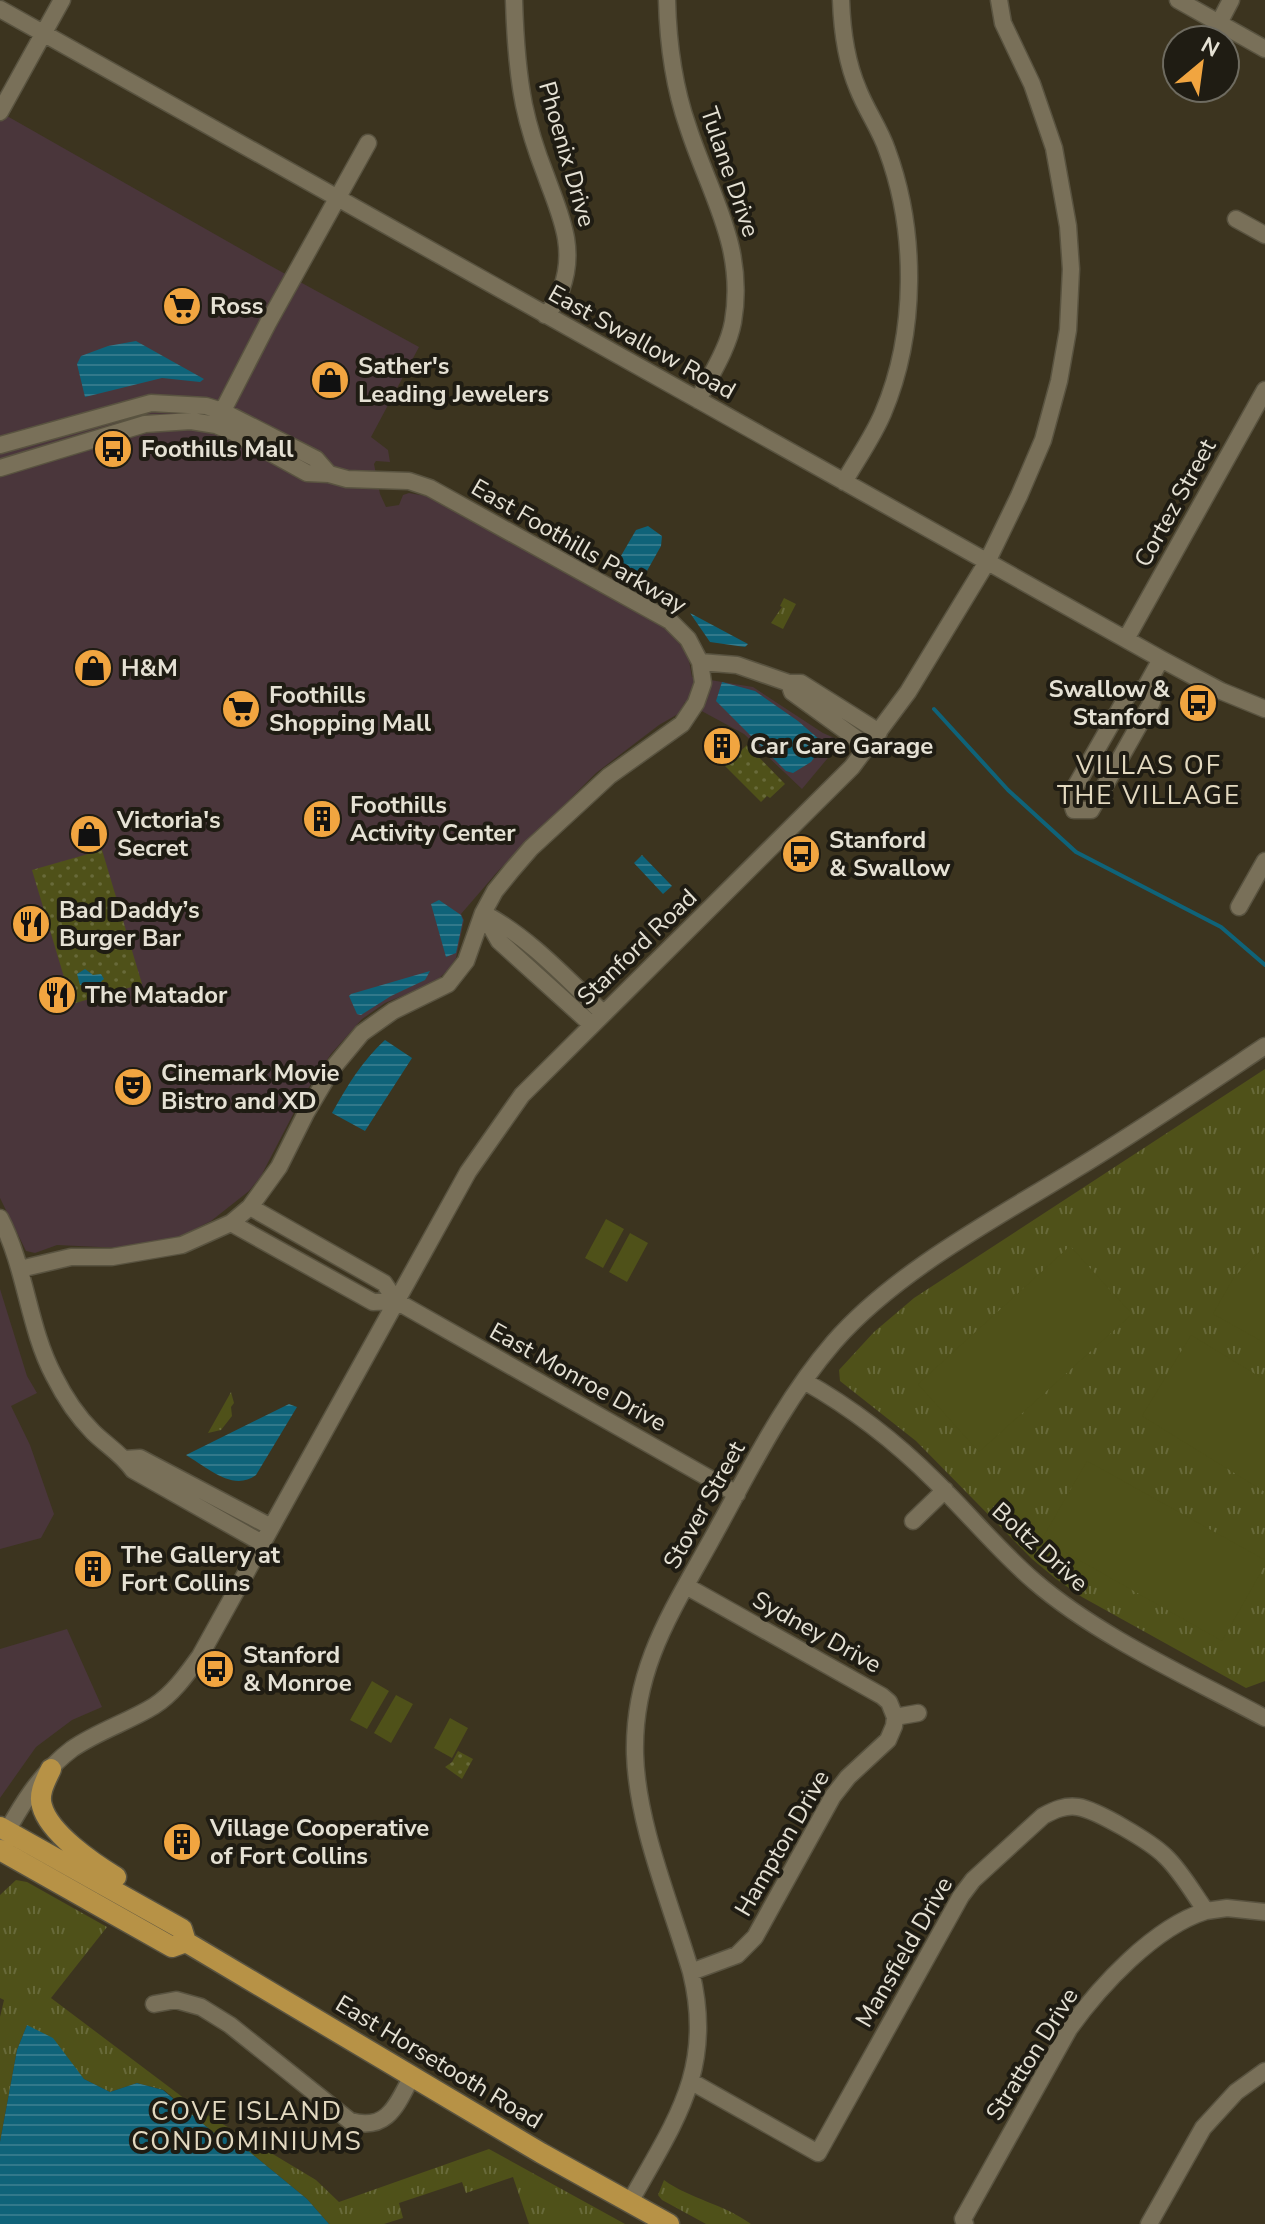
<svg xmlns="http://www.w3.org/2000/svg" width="1265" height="2224" font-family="'Nunito Sans',sans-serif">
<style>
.commercial{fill:#4a363b}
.grass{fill:url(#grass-tufts)}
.park{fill:url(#park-dots)}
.pitch{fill:#4f5119}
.water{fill:url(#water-rules)}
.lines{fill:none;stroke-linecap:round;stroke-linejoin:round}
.stream{stroke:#0f6379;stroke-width:4}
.minor-casing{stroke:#595340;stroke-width:19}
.major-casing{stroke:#595340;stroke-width:23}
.minor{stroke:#797059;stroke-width:16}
.major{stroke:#b79246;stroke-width:20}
.labels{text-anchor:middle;stroke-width:8;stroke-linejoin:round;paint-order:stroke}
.street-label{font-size:24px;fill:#e5e1d4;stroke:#1f1c13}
.poi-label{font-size:24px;font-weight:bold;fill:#e5e1d4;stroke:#1f1c13;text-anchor:start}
.neighbourhood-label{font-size:26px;letter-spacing:2px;fill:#e3d9c0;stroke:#1f1c13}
</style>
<defs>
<pattern id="grass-tufts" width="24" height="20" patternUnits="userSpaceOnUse" patternTransform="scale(2)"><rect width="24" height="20" fill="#4f5119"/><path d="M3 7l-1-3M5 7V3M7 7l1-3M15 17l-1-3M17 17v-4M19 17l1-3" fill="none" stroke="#686a3a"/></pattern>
<pattern id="park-dots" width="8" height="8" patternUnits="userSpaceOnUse" patternTransform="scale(2)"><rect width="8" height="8" fill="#4f5119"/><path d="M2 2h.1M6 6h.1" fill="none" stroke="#686a3a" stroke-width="1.8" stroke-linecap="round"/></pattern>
<pattern id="water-rules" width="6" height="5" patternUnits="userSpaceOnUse" patternTransform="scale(2)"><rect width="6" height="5" fill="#0f6379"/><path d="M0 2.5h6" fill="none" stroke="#32798b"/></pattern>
</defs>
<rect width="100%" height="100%" fill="#3c341f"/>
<!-- commercial -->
<path class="commercial" d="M0,112l269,153 150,82 -48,90 17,13 2,12 -14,-1 -2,3 6,30 6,13 13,-2 4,-10 6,-2 17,3 17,8 226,126 19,25 4,22 61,10 70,46 16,7 -2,7 -35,42 -58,-55 -59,-32 -7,12 -19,11 -63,48 -97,97 -38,44 3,6 -8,38 -6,10 -16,15 -49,20 -23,16 -31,35 -30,45 -40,77 -12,15 -38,30 -24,12 -20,8 -46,7 -64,-3 -22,8 -9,-2 -26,-53z
M0,1289l27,87 10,17 -26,13 19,39 24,69 -13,24 -41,11z
M67,1629l35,78 -30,13 -36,27 -36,51v-149z"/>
<!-- grass -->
<path class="grass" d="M784,598l12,6 -13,25 -12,-6 11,-16 -2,-1z
M1265,1069v612l-19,7 -164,-91 -26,-18 -24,-20 -116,-118 -76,-60 -1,-11 35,-38 40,-34z
M231,1392l3,11 -3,4 1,9 -11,14 -13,3z
M16,1880l11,2 80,45 -56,71 150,113 115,69 23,22 150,-53 136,75h-96l-16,-47 -47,16 -4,-11 -63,21 4,15 -19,6h-55l-22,-25 -72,-59 -20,-6 -51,-44 -27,-7 -27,9 -26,-13 -17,-19 -40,-35 -10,25 -17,92v-125l4,-17 -4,-2v-103z
M664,2180c26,19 60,24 87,44h-45l-44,-24 -4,-5z"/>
<!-- park -->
<path class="park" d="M747,745l38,39 -15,14 -3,-2 -6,6 -36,-36z
M102,850l40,134 -70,20 -40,-134z
M458,1751l15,8 -11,20 -17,-12 7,-5z"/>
<!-- pitch -->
<path class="pitch" d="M606,1219l18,10 -21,39 -18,-10z
M630,1233l18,10 -21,39 -18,-10z
M1070,1246l62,68 -153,138 -61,-68z
M1265,1246v97l-52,-29 21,-37z
M1191,1335l74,45v112l-123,-76z
M1087,1461l178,99v5l-43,76 -180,-102z
M372,1681l17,10 -22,38 -17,-9z
M396,1695l17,9 -22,39 -17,-10z
M450,1718l18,10 -16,30 -18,-10z"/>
<!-- water -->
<path class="water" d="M136,341l68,38 -4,3 -38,-4 -77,19 -8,-33 4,-8 27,-10z
M648,526l14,10 -1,10 -18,32 -5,3 -20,-12v-8l18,-31z
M690,613l58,31 -3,3 -35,-5z
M722,682l33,9 43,30 23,20 1,6 -11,15 -18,11 -7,-2 -70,-70z
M642,855l30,31 -9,8 -29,-31z
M439,900l22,15 2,5 -7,33 -10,4 -15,-53z
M85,969l8,6 8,-1 3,5 -10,9 -14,-3 -3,-11z
M430,971l-5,9 -34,16 -30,19 -4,-1 -8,-18 2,-2z
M385,1040l27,18 -47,73 -33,-18c15,-27 30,-52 53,-73z
M289,1404l8,3 -41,68c-23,17 -48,-7 -70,-20z
M27,2025l26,13 31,41 26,13 27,-9 26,7 52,44 20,6 72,59 22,25h-329v-82l17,-92z"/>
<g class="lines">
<!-- stream -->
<path class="stream" d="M934,709l74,81 68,62 145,75 44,38"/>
<!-- minor casing -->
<g class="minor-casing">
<path id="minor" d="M514,0c1,35 3,70 10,105 5,24 13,48 22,71 14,39 31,72 15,114 -4,9 -8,19 -16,25
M667,0c1,43 7,87 21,127 22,68 58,120 45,195 -5,27 -23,54 -35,78
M841,0c1,30 5,61 17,89 8,21 22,40 29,61 30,81 30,183 -4,263 -10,24 -26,46 -39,69
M1178,0l87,49
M0,9l1161,650 60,32 44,18
M1219,23l12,-23
M0,112l62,-112
M1236,219l29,16
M218,420l50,-97 100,-180
M0,445l151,-42 55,3 16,5 94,48 13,15
M0,468l145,-44 46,-3 25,4 17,7 74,41 22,1 18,5 62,2 21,7 240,133 18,18 12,23 37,3 52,18h12l78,49
M1126,639l139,-249
M789,683l3,9 76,55
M1145,688l7,14 -61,108h-17l-4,-14 59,-103 16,-5 16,-29
M1239,907l26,-46
M483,913l16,28 93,84
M483,913c46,24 83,65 120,100
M250,1207l134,76 12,18 341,193
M0,1218c26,50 28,109 54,158 10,20 23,40 39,56 13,13 29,22 40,38l129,73
M231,1223l142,79 23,-1
M20,1269l51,-12h41l70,-12 49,-22 19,-16 29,-40 27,-54 26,-44 30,-36 31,-22 55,-27 18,-23 17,-48 12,-22 17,-21 19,-22 78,-72 73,-52 14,-21 7,-20 -3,-21
M804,1381c48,27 92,61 131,100 34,33 63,69 99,100 65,56 155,96 231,137
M125,1459l15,-1 131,69
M913,1521l32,-31
M686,1586l196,110 7,6 6,15 23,-4
M1,1842c19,-35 39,-69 71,-93 26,-18 56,-27 82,-43 19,-12 33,-32 46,-50l268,-484 54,-77 330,-328 56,-75 79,-130 32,-66 24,-56 16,-59 9,-51 3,-61 -3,-43 -14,-78 -22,-64 -29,-61 -4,-23
M691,1972l46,-17 18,-18 78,-141 15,-19 40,-37 6,-14 1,-9
M154,2004l22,-4 25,7 29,18 120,96c38,11 47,-17 62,-45
M692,2082l126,71 143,-257 12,-16 70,-64c11,-6 22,-11 35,-9 19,3 73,35 87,49 16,15 28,37 41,55l21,-3 38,4
M630,2202c45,-81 85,-133 61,-230 -20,-68 -54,-147 -56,-218 -2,-84 35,-140 74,-210 38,-68 73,-142 125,-202 62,-71 161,-123 242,-173 64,-39 126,-81 189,-123
M965,2224l-2,-5 106,-190c31,-43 85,-102 137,-118
M1149,2224l54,-96 33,-36 29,-21"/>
</g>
<!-- major casing -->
<g class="major-casing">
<path id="major" d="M51,1769c-5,11 -13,24 -9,37 7,27 51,57 74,71
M0,1827l182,102 4,13 355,211 128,71
M0,1850l172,97 14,-5"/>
</g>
<!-- minor -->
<use href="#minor" class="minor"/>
<!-- major -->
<use href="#major" class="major"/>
</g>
<!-- icons -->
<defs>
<g id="supermarket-disc" transform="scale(2)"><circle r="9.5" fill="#f1a540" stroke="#1f1c13"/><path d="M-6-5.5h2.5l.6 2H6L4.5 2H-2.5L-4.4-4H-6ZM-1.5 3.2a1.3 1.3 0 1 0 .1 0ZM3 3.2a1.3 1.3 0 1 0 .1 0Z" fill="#111"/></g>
<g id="shop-disc" transform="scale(2)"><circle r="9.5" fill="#f1a540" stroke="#1f1c13"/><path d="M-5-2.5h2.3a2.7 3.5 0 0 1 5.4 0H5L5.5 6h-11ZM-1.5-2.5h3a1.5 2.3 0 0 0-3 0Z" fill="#111"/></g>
<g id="bus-disc" transform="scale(2)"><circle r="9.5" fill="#f1a540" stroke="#1f1c13"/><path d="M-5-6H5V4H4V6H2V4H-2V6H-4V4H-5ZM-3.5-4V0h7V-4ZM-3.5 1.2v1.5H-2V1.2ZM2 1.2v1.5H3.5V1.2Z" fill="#111"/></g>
<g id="building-disc" transform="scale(2)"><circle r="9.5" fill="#f1a540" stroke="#1f1c13"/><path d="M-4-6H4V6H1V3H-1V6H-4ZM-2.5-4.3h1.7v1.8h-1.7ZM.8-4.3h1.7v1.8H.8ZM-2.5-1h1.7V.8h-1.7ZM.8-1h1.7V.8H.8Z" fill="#111"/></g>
<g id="restaurant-disc" transform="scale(2)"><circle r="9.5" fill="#f1a540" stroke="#1f1c13"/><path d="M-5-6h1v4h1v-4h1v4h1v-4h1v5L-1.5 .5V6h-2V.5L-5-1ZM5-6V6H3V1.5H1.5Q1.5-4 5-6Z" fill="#111"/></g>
<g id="theatre-disc" transform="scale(2)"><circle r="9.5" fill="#f1a540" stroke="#1f1c13"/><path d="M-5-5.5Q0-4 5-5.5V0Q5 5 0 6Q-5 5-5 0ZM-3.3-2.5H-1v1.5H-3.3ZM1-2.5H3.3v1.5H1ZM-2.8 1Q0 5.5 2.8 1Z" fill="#111"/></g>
</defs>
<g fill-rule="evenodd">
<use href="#supermarket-disc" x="182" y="306"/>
<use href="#shop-disc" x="330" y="380"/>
<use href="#bus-disc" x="113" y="449"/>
<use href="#shop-disc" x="93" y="668"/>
<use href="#bus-disc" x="1198" y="703"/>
<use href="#supermarket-disc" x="241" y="709"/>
<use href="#building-disc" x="722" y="746"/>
<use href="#building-disc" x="322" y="819"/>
<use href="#shop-disc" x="89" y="834"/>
<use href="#bus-disc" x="801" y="854"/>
<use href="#restaurant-disc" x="31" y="924"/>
<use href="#restaurant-disc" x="57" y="995"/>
<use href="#theatre-disc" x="133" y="1087"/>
<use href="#building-disc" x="93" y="1569"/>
<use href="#bus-disc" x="215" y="1669"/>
<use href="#building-disc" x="182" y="1842"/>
</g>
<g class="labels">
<!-- street labels -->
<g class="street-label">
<text transform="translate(567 154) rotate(74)" y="8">Phoenix Drive</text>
<text transform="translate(730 172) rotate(71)" y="8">Tulane Drive</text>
<text transform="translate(642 342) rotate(29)" y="8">East Swallow Road</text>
<text transform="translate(1175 503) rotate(-61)" y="8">Cortez Street</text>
<text transform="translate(579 546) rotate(30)" y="8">East Foothills Parkway</text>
<text transform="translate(637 947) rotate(-44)" y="8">Stanford Road</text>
<text transform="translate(578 1377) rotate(29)" y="8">East Monroe Drive</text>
<text transform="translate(704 1505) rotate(-61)" y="8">Stover Street</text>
<text transform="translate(1040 1547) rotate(42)" y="8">Boltz Drive</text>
<text transform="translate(817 1632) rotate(29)" y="8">Sydney Drive</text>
<text transform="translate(782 1843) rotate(-60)" y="8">Hampton Drive</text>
<text transform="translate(904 1952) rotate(-60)" y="8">Mansfield Drive</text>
<text transform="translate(1032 2054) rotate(-58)" y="8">Stratton Drive</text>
<text transform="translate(439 2062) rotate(31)" y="8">East Horsetooth Road</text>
</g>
<!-- poi labels -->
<g class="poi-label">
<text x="210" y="314">Ross</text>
<text x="358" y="374">Sather's<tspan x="358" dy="28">Leading Jewelers</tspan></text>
<text x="141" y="457">Foothills Mall</text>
<text x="121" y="676">H&amp;M</text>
<text x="1170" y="697" text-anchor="end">Swallow &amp;<tspan x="1170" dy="28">Stanford</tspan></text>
<text x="269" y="703">Foothills<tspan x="269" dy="28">Shopping Mall</tspan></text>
<text x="750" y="754">Car Care Garage</text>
<text x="350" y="813">Foothills<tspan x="350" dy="28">Activity Center</tspan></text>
<text x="117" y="828">Victoria's<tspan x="117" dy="28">Secret</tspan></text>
<text x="829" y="848">Stanford<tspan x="829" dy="28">&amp; Swallow</tspan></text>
<text x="59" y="918">Bad Daddy’s<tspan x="59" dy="28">Burger Bar</tspan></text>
<text x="85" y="1003">The Matador</text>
<text x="161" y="1081">Cinemark Movie<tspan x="161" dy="28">Bistro and XD</tspan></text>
<text x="121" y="1563">The Gallery at<tspan x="121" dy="28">Fort Collins</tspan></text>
<text x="243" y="1663">Stanford<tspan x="243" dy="28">&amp; Monroe</tspan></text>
<text x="210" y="1836">Village Cooperative<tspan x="210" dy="28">of Fort Collins</tspan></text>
</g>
<!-- neighbourhood labels -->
<g class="neighbourhood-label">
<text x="1149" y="774">VILLAS OF<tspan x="1149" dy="30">THE VILLAGE</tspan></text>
<text x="247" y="2120">COVE ISLAND<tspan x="247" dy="30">CONDOMINIUMS</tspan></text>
</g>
</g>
<!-- north arrow -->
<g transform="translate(1201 64) rotate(29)"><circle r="38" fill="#1f1c13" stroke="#6e6b60" stroke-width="2"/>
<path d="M0-6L14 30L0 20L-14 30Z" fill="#f1a540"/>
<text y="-12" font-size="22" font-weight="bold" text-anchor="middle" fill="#e5e1d4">N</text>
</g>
</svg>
